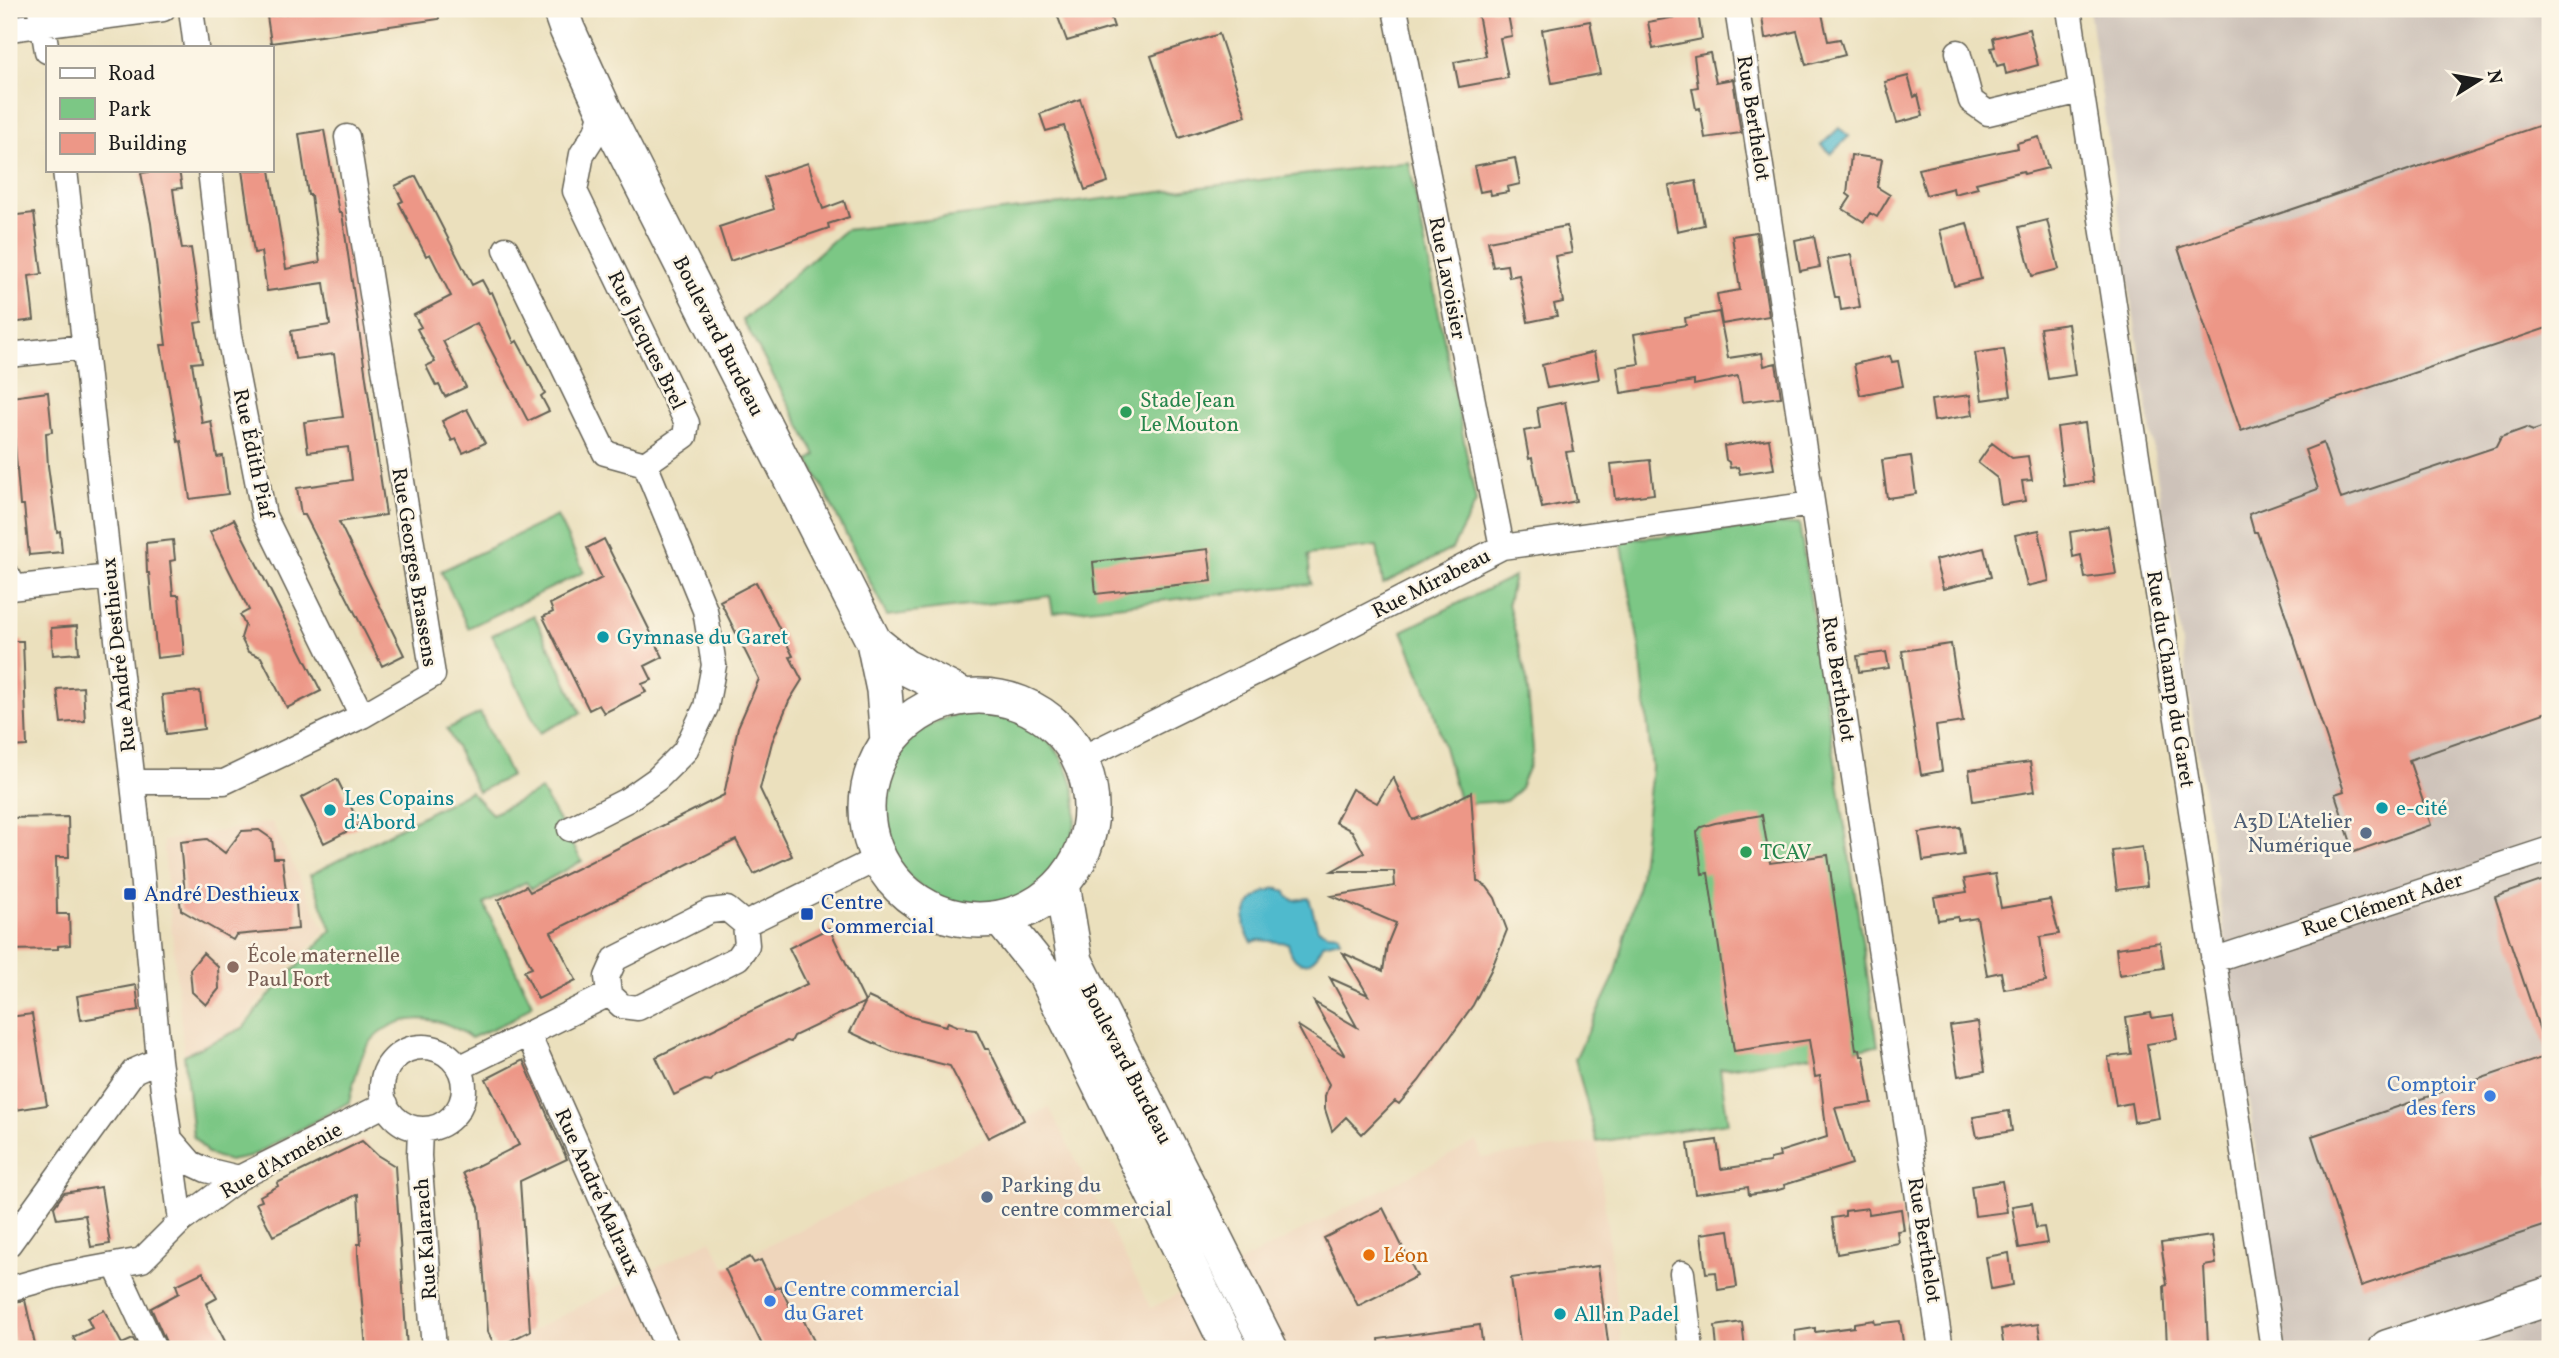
<svg xmlns="http://www.w3.org/2000/svg" width="2559" height="1358" font-family="Vollkorn,serif">
<style>
.built{fill:#efd6bc}
.industrial{fill:#cdc2b9}
.green{fill:#7cc785;stroke:#4c7250;stroke-width:2}
.water{fill:#50bacd;stroke:#366b74;stroke-width:2}
.building{fill:#ed9787}
.lines{fill:none;stroke-linecap:round;stroke-linejoin:round}
.street-casing{stroke:#646154;stroke-width:27}
.secondary-casing{stroke:#646154;stroke-width:38}
.primary-casing{stroke:#646154;stroke-width:41}
.street{stroke:#fff;stroke-width:24}
.secondary{stroke:#fff;stroke-width:35}
.primary{stroke:#fff;stroke-width:38}
.leisure-dot{fill:#2e9e5b;stroke:#fcf5e5;stroke-width:2.5}
.culture-dot{fill:#0f9aa8;stroke:#fcf5e5;stroke-width:2.5}
.service-dot{fill:#5c6f8a;stroke:#fcf5e5;stroke-width:2.5}
.transit-dot{fill:#1a4fb4;stroke:#fcf5e5;stroke-width:2.5}
.education-dot{fill:#8d6e63;stroke:#fcf5e5;stroke-width:2.5}
.shop-dot{fill:#3f7fe0;stroke:#fcf5e5;stroke-width:2.5}
.food-dot{fill:#e8710a;stroke:#fcf5e5;stroke-width:2.5}
.labels{text-anchor:middle;stroke-width:5;stroke-linejoin:round;paint-order:stroke}
.street-label{font-size:21px;fill:#1c1c1c;stroke:#fcf5e5}
.leisure-label{font-size:21px;fill:#27864d;stroke:#fcf5e5;text-anchor:start}
.culture-label{font-size:21px;fill:#0d838f;stroke:#fcf5e5;text-anchor:start}
.service-label{font-size:21px;fill:#4e5e75;stroke:#fcf5e5;text-anchor:end}
.transit-label{font-size:21px;fill:#164399;stroke:#fcf5e5;text-anchor:start}
.education-label{font-size:21px;fill:#785e54;stroke:#fcf5e5;text-anchor:start}
.shop-label{font-size:21px;fill:#366cbe;stroke:#fcf5e5;text-anchor:end}
.food-label{font-size:21px;fill:#c56008;stroke:#fcf5e5;text-anchor:start}
</style>
<rect width="100%" height="100%" fill="#fcf5e5"/>
<filter id="ink" filterUnits="userSpaceOnUse"><feTurbulence type="fractalNoise" baseFrequency=".0143" numOctaves="2"/><feDisplacementMap in="SourceGraphic" scale="14" xChannelSelector="R" yChannelSelector="G"/><feConvolveMatrix kernelMatrix="1 2 1 2 8 2 1 2 1" color-interpolation-filters="sRGB"/></filter>
<filter id="wash" filterUnits="userSpaceOnUse"><feTurbulence type="fractalNoise" baseFrequency=".00686" numOctaves="4" result="noise"/><feDisplacementMap in="SourceGraphic" scale="28" xChannelSelector="R" yChannelSelector="G"/><feGaussianBlur stdDeviation="1.57" result="paint"/><feColorMatrix in="noise" values="0 0 0 0 0 0 0 0 0 0 0 0 0 0 0 0 0 1.4 0 .05"/><feComposite in="paint" operator="in"/></filter>
<g filter="url(#wash)">
<rect width="100%" height="100%" fill="#ebe0bd"/>
<!-- built -->
<path class="built" d="M272,822l53,108 -68,73 -17,26 -56,25 -21,-213z
M1049,1107l102,201 326,-167 4,17 116,-16 25,207h-1126l215,-109 14,27z"/>
<!-- industrial -->
<path class="industrial" d="M2089,9h461v1340h-265z"/>
<!-- green -->
<path class="green" d="M1409,162l67,340 -24,47 -69,35 -6,-38 -69,9 3,29 -258,29 -3,-17 -163,20 -78,-156 7,-5 -73,-135 102,-90z
M557,516l27,56 -116,56 -27,-57z
M1799,523l79,523 -158,23 8,54 -131,19 -22,-83 41,-86 24,-96 12,-110 -12,-116 -19,-111z
M1514,576l-6,27 19,77 6,69 -4,17 -10,24 -13,11 -46,3 -29,-103 -29,-70z
M534,615l47,98 -41,20 -48,-98z
M882 809a97 97 0 1 1 194 0a97 97 0 1 1-194 0Z
M480,713l31,63 -33,16 -31,-63z
M541,790l41,71 -51,28 -5,-7 -42,22 48,100 -18,15 -43,19c-32,-24 -76,-28 -103,7 -9,12 -15,41 -19,57l-99,55 -21,4 -21,-7 -15,-18 -9,-81 59,-27 23,-29 66,-69 -22,-55 160,-84 22,23z"/>
<!-- water -->
<path class="water" d="M1839,128l10,8 -18,18 -10,-9z
M1277,888l9,4 2,5 6,3 15,-2 9,31 10,4 11,1 1,6 -17,4c-10,24 -29,27 -35,-1l-29,-3 -7,2c-18,-24 -1,-49 25,-54z"/>
<g id="blocks">
<!-- building -->
<path class="building" d="M317,9h121l1,10 -168,24 -4,-27z
M1055,9h53l6,18 -47,14z
M1477,9h30l5,27 -12,2 8,40 -49,9 -5,-25 32,-6z
M1761,9h60l7,32 12,-2 5,16 -39,10 -9,-34 -32,8z
M1698,13l4,26 -49,10 -5,-27z
M1590,21l10,53 -48,9 -10,-53z
M2029,29l9,36 -32,9 -2,-10 -7,2 -6,-18 4,-1 -2,-9z
M1219,34l27,82 -67,22 -28,-82z
M1710,53l6,29 17,-3 8,54 -36,5 -5,-30 -4,1 -4,-21 6,-1 -4,-31z
M1908,76l6,21 4,-2 5,21 -26,7 -12,-41z
M1080,99l28,83 -23,8 -21,-64 -18,5 -6,-17z
M2550,122v205l-309,104 -63,-183z
M324,130l15,83h3l44,302 -47,7 65,133 -22,11 -77,-151h-4l-4,-27 55,-8 -4,-33 -40,5 -4,-30 39,-5 -9,-63 -39,5 -4,-28 39,-6 -6,-42 -57,8 -6,-39 -7,1 -12,-83h28l16,99 34,-7 -9,-67h-3l-9,-61z
M2039,137l9,31 -24,6 -1,-3 -47,12 2,5 -24,6 -1,-6 -27,7 -8,-26 100,-21 -1,-5z
M1851,155l31,4 -5,28 13,8 -13,22 -7,-4 -6,9 -21,-13 8,-12 -4,-3z
M1515,158l5,26 -13,3 1,5 -17,3 -1,-5 -10,2 -6,-26z
M808,163l15,46 21,-8 5,16 -21,7 1,4 -99,33 -11,-34 55,-18 -10,-32z
M163,170h16l3,18 -9,1 4,30 5,30 9,-1 11,74 -7,1 7,39 -10,1 10,60 9,-2 6,36 6,-1 5,38 -38,5 -9,-58 -3,1 -17,-97h5l-15,-122 -10,-50z
M416,176l56,109 10,-5 7,13 3,-1 22,51 3,-2 28,52 -4,3 8,15 -21,10 -51,-98 -34,18 23,46 -21,10 -6,-12 -3,1 -10,-20 9,-4 -18,-33 4,-2 -7,-12 37,-19 -21,-42 -4,2 -27,-53 4,-2 -8,-15z
M1696,181l8,44 -27,6 -8,-45z
M34,213l8,61 -13,2 5,44 -23,3 -2,-107z
M2047,220l12,49 -27,7 -13,-49z
M1967,223l14,56 -27,7 -14,-56z
M1567,226l5,27 -17,3 8,46 -9,2 3,12 -29,6 -9,-47 -10,2 -2,-12 -14,2 -5,-26z
M1756,232l13,84 -47,8 -5,-30 23,-4 -8,-54z
M1814,236l6,31 -20,4 -5,-31z
M1851,255l9,52 -19,3 -2,-13h-4l-8,-38z
M1719,312l9,46 34,-5 2,13 12,-3 5,34 -39,5 -4,-26 -44,9v-4l-73,12 -4,-26 22,-3 -5,-30 52,-9 -1,-7z
M2068,324l7,51 -27,4 -8,-51z
M2004,349l7,47 -29,4 -7,-47z
M1594,352l5,27 -52,9 -5,-23z
M1890,356l2,6 6,-1 5,25 -43,9 -6,-31z
M48,392l4,40 -6,1 2,33 9,66 3,-1 2,21 -33,3 -5,-50h-4l-9,-108z
M1970,395l3,20 -39,6 -3,-21z
M1565,402l9,49 -8,1 10,49 -34,7 -10,-50 -3,1 -5,-28 16,-3 -3,-20z
M467,409l18,34 -22,10 -7,-14 -4,2 -10,-20z
M2085,423l8,59 -29,4 -7,-59z
M2550,425v286l-141,49 22,65 -77,27 -19,-58 9,-3 -69,-208 -18,-51h-3l-5,-18 69,-25 -13,-39 18,-7 18,56 155,-52 5,-10 25,-9 7,3z
M1769,439l5,30 -34,5 -2,-7 -8,1 -1,-6 -3,-2 -2,-14z
M1992,443l20,15 16,-2 4,24 -10,1 3,20 -24,4 -4,-27 -19,-15z
M1911,456l5,38 -29,4 -5,-38z
M1650,460l4,34 -39,5 -4,-35z
M234,519l87,172 -34,17 -26,-51 -13,-5 -7,-14 4,-13 -5,-10 9,-5 -39,-78z
M2108,526l8,48 -31,4 -4,-23 -8,2 -3,-25z
M2039,530l10,51 -22,5 -12,-51z
M604,539l59,118 -18,9 7,14 -10,4 4,8 -42,21 -5,-8 -10,5 -46,-93 10,-5 -3,-8 52,-26 -15,-30z
M173,540l2,20 -5,1 3,34h6l5,60 -27,3 -8,-85h-2l-1,-30z
M1984,548l7,29 -48,12 -8,-29z
M1208,549l4,32 -116,13 -3,-32z
M756,582l37,74 -3,1 12,23 -13,21 -17,41 -12,47 32,67 -38,18 -18,-34 -185,92 25,48 -38,19 -14,-28 8,-3 -34,-68 28,-14 4,6 194,-97 14,-68 21,-48 -39,-78z
M77,626l2,27 -26,2 -2,-27z
M9,641h14l4,105 -18,1z
M1951,644l12,78 -27,4 6,45 -21,4 -19,-124z
M1886,652l3,16 -30,4 -2,-16z
M83,687l2,34 -24,2 -4,-34z
M200,691l4,38 -38,5 -4,-39z
M2030,762l5,29 -62,10 -4,-31z
M1393,777l20,43 20,-8 38,-20 6,89 10,6 8,11 12,32 -16,40 -18,35 -54,76 -20,23 -4,-3 -33,33 -16,-17 -14,14 -7,-22v-13l4,-12 -32,-59 48,31 -31,-54 43,25 -27,-49 38,17 -25,-42 40,18 4,-26 9,-22 -64,-27 63,-10 -1,-15h-62l32,-18 -12,-22 -17,-9 17,-33 25,14z
M337,779l23,46 -36,18 -23,-45z
M1762,815l8,48 58,-8 28,195 4,-1 1,7h3l8,47 -37,5 17,56 -68,21 1,3 -10,3 -26,4 -1,-8 -53,7 -7,-50 29,-4 4,29 49,-7v-3l10,-2 -1,-5 48,-15 -7,-61 -5,1 -6,-37 -75,11 -26,-178 -6,1 -5,-42 4,-5 14,-4z
M68,817l1,40h-13l1,57h12l1,31 -12,1v3l-49,1v-132z
M1960,827l4,28 -41,6 -4,-28z
M259,830l13,9 2,19h8l4,34 9,-1 3,38 -62,6 -3,5 -52,-30 -1,-8 5,-7 -5,-53 27,-3 18,14 17,-22z
M2142,847l5,39 -30,4 -5,-39z
M1995,874l6,34 49,-8 9,34 -19,3 6,45 -42,7 -3,-17 -14,3 -10,-57 -19,3v-4l-20,3 -4,-23 33,-5 -3,-13z
M2550,878v172l-3,1 -52,-154z
M829,928l36,74 -71,34 -3,6 -4,-1 -72,34 -4,6 -6,-1 -31,15 -18,-38 151,-73 -18,-36z
M2160,942l4,26 -45,7 -3,-27z
M203,953l15,14 1,22 -13,16 -14,-13 -2,-23z
M136,985l3,25 -58,10 -4,-24z
M868,997l43,20 35,9 2,-4 9,4 10,1 -1,2 10,1 9,19h4l35,71 -36,18 -38,-72 -59,-15 -41,-19z
M2151,1013l1,5 21,-3 4,24 -30,5 12,74 -25,4 -3,-19 -15,3 -8,-49 23,-3 -5,-37z
M32,1014l15,91 -38,6v-94z
M1978,1022l7,49 -27,5 -8,-50z
M2550,1055v169l-189,62 -49,-150z
M523,1060l44,99 -47,22 10,150 -34,17 -8,-16 -9,-125 -16,-34 56,-28 -33,-66z
M2009,1111l3,20 -35,6 -4,-20z
M362,1141l15,14 18,11 12,183h-41l-8,-94v-11h3l-3,-50 -85,42 -17,-33 6,-2 -2,-5 18,-10 -1,-3z
M2002,1181l5,31 -32,4 -4,-30z
M101,1187l9,57 -19,3 -6,-32 -28,4 -3,-12 10,-14z
M2032,1203l4,25 8,-1 3,16 -28,5 -7,-42z
M1383,1208l34,68 -59,30 -34,-68z
M1868,1208l1,6 32,-5 3,21 -7,1 2,12 -62,11 -5,-36 13,-2v-5z
M1729,1230l8,57 -19,3 -2,-18 -10,1 -5,-39z
M2212,1236l4,28 -12,2 4,78 -41,2 -3,-60 3,-1 -6,-42z
M2009,1253l4,32 -22,4 -5,-32z
M750,1257l4,6 7,-3 14,29 5,-3 14,29 6,-2 18,36h-54l-39,-80z
M1598,1266l11,83h-88l-10,-71z
M203,1272l14,26 -11,6 23,45h-60l-18,-41 28,-15 -3,-8z
M25,1300l11,49h-20l-7,-32v-14z
M104,1310l18,34 11,-5 5,10h-59l-6,-12 19,-9 -5,-10z
M1874,1320l1,4 25,-3 4,28h-108l-1,-18 20,-3v4l39,-5v-4z
M1742,1322l3,27h-28l-2,-23z
M2038,1324l4,25h-38l-3,-20z
M1480,1325l3,24h-103l-1,-10z"/>
</g>
</g>
<g filter="url(#ink)">
<use href="#blocks" fill-opacity="0" stroke="#646154" stroke-width="2"/>
<g class="lines">
<!-- street casing -->
<g class="street-casing">
<path id="street" d="M191,9l5,38
M1395,9l107,538
M1737,9l204,1340
M2069,9l204,1340
M40,10l7,41
M9,29l154,-20
M1958,52l13,49 17,12 93,-22
M65,170l72,650 22,240 22,161
M210,170l19,166 35,180 98,200
M506,249l99,204 40,11 40,-28 2,-13 -112,-232 7,-37 14,-22 7,-24
M9,355l74,-8
M9,577l1,11 100,-11
M1080,759l247,-122 175,-90 310,-43
M133,782h91l138,-66 71,-41 -86,-538
M570,829l57,-29 30,-21 28,-28 21,-44 8,-42 -9,-55 -60,-146
M727,909l18,15 2,21 -9,13 -100,50 -16,-2 -13,-12 -2,-17 8,-18 95,-48z
M745,924l134,-66
M2213,960l337,-111
M528,1034l140,315
M382 1088a41 41 0 1 1 82 0a41 41 0 1 1-82 0Z
M459,1068l150,-74
M420,1129l-1,27 15,193
M171,1140l20,23 15,7 33,8
M9,1244l125,-173 25,-11
M115,1265l39,84
M1682,1273l9,76
M9,1289l46,-13 87,-16 39,-39 58,-43 147,-74"/>
</g>
<!-- secondary casing -->
<g class="secondary-casing">
<path id="secondary" d="M560,9l7,20 36,79 271,534 10,48 4,52
M874,642l31,25 58,29
M867 808a112 112 0 1 1 224 0a112 112 0 1 1-224 0Z
M1062,884l13,77 195,388
M1000,918l45,56 185,375"/>
</g>
<!-- primary casing -->
<g class="primary-casing">
<path id="primary" d="M2388,1349l162,-53"/>
</g>
<!-- street -->
<use href="#street" class="street"/>
<!-- secondary -->
<use href="#secondary" class="secondary"/>
<!-- primary -->
<use href="#primary" class="primary"/>
</g>
</g>
<!-- markers -->
<g class="leisure-dot">
<circle cx="1126" cy="412" r="7"/>
<circle cx="1746" cy="852" r="7"/>
</g>
<g class="culture-dot">
<circle cx="603" cy="637" r="7"/>
<circle cx="2382" cy="808" r="7"/>
<circle cx="330" cy="810" r="7"/>
<circle cx="1560" cy="1314" r="7"/>
</g>
<g class="service-dot">
<circle cx="2366" cy="833" r="7"/>
<circle cx="987" cy="1197" r="7"/>
</g>
<g class="transit-dot">
<rect x="123" y="887" width="14" height="14" rx="3.5"/>
<rect x="800" y="907" width="14" height="14" rx="3.5"/>
</g>
<circle class="education-dot" cx="233" cy="967" r="7"/>
<g class="shop-dot">
<circle cx="2490" cy="1096" r="7"/>
<circle cx="770" cy="1301" r="7"/>
</g>
<circle class="food-dot" cx="1369" cy="1255" r="7"/>
<g class="labels">
<!-- street labels -->
<g class="street-label">
<text transform="translate(1754 118) rotate(81)" y="7">Rue Berthelot</text>
<text transform="translate(1448 278) rotate(79)" y="7">Rue Lavoisier</text>
<text transform="translate(719 336) rotate(63)" y="7">Boulevard Burdeau</text>
<text transform="translate(647 340) rotate(64)" y="7">Rue Jacques Brel</text>
<text transform="translate(254 453) rotate(78)" y="7">Rue Édith Piaf</text>
<text transform="translate(415 567) rotate(81)" y="7">Rue Georges Brassens</text>
<text transform="translate(1431 583) rotate(-27)" y="7">Rue Mirabeau</text>
<text transform="translate(118 655) rotate(-96)" y="7">Rue André Desthieux</text>
<text transform="translate(1839 679) rotate(81)" y="7">Rue Berthelot</text>
<text transform="translate(2171 679) rotate(81)" y="7">Rue du Champ du Garet</text>
<text transform="translate(2382 904) rotate(-18)" y="7">Rue Clément Ader</text>
<text transform="translate(1127 1064) rotate(63)" y="7">Boulevard Burdeau</text>
<text transform="translate(281 1160) rotate(-29)" y="7">Rue d'Arménie</text>
<text transform="translate(598 1192) rotate(66)" y="7">Rue André Malraux</text>
<text transform="translate(425 1239) rotate(-94)" y="7">Rue Kalarach</text>
<text transform="translate(1925 1240) rotate(81)" y="7">Rue Berthelot</text>
</g>
<!-- leisure labels -->
<g class="leisure-label">
<text x="1140" y="407">Stade Jean<tspan x="1140" dy="24">Le Mouton</tspan></text>
<text x="1760" y="859">TCAV</text>
</g>
<!-- culture labels -->
<g class="culture-label">
<text x="617" y="644">Gymnase du Garet</text>
<text x="344" y="805">Les Copains<tspan x="344" dy="24">d'Abord</tspan></text>
<text x="2396" y="815">e-cité</text>
<text x="1574" y="1321">All in Padel</text>
</g>
<!-- service labels -->
<g class="service-label">
<text x="2352" y="828">A3D L'Atelier<tspan x="2352" dy="24">Numérique</tspan></text>
<text x="1001" y="1192" text-anchor="start">Parking du<tspan x="1001" dy="24">centre commercial</tspan></text>
</g>
<!-- transit labels -->
<g class="transit-label">
<text x="144" y="901">André Desthieux</text>
<text x="821" y="909">Centre<tspan x="821" dy="24">Commercial</tspan></text>
</g>
<!-- education labels -->
<g class="education-label">
<text x="247" y="962">École maternelle<tspan x="247" dy="24">Paul Fort</tspan></text>
</g>
<!-- shop labels -->
<g class="shop-label">
<text x="2476" y="1091">Comptoir<tspan x="2476" dy="24">des fers</tspan></text>
<text x="784" y="1296" text-anchor="start">Centre commercial<tspan x="784" dy="24">du Garet</tspan></text>
</g>
<!-- food labels -->
<g class="food-label">
<text x="1383" y="1262">Léon</text>
</g>
</g>
<!-- margin -->
<rect width="2559" height="1358" fill="none" stroke="#fcf5e5" stroke-width="35"/>
<!-- legend -->
<rect x="46" y="46" width="228" height="126" fill="#fcf5e5" stroke="#a29e95" stroke-width="2"/>
<rect x="60" y="68" width="35" height="10" fill="#ffffff" stroke="#a29e95" stroke-width="2"/>
<text x="108" y="80" font-size="21" fill="#1c1c1c">Road</text>
<rect x="60" y="98" width="35" height="21" fill="#7cc785" stroke="#a29e95" stroke-width="2"/>
<text x="108" y="116" font-size="21" fill="#1c1c1c">Park</text>
<rect x="60" y="133" width="35" height="21" fill="#ed9787" stroke="#a29e95" stroke-width="2"/>
<text x="108" y="150" font-size="21" fill="#1c1c1c">Building</text>
<!-- north arrow -->
<g transform="translate(2479 80) rotate(79)" stroke="#fcf5e5" stroke-width="5" paint-order="stroke">
<path d="M0-5L12 26L0 18L-12 26Z" fill="#1c1c1c"/>
<text y="-10" font-size="19" font-weight="bold" text-anchor="middle" fill="#1c1c1c">N</text>
</g>
</svg>
